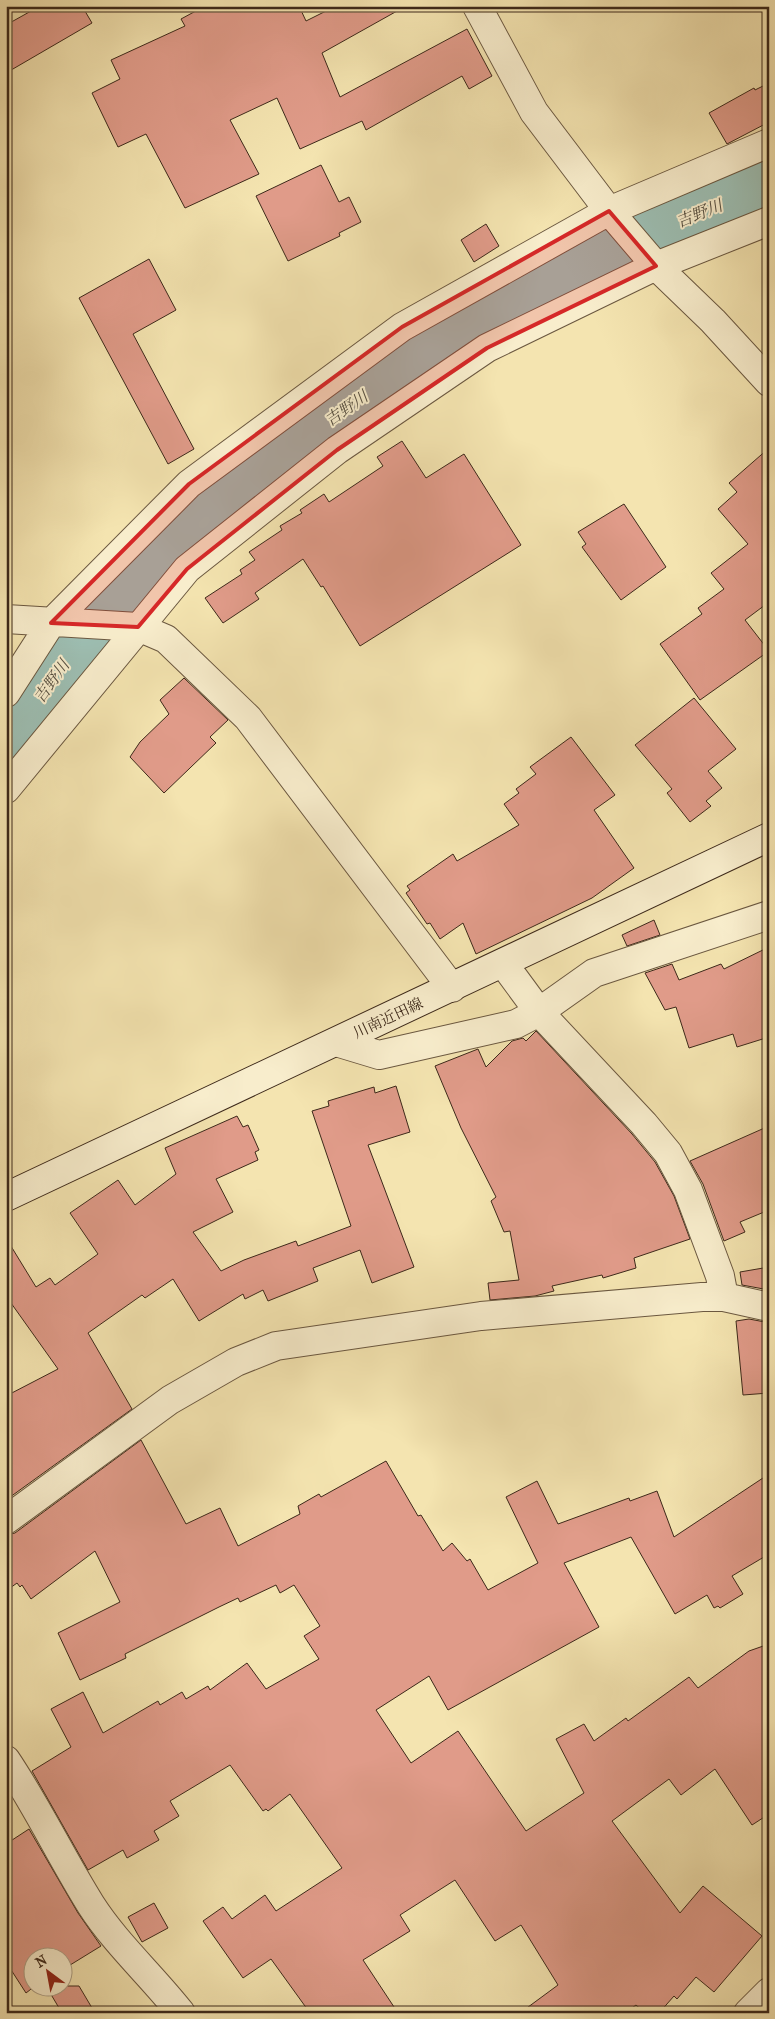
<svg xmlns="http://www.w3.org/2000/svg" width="775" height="2019" font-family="'IM FELL French Canon','Noto Serif JP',serif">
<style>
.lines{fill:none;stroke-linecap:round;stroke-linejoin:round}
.river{stroke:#9dbeb2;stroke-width:56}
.building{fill:#e09b89;stroke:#3d291a}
.minor-casing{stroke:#6b5840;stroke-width:30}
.secondary-casing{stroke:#3d291a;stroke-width:30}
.minor{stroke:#f8edcc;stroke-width:28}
.secondary{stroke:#f8edcc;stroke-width:28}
.marked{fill:#d62828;fill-opacity:0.2;stroke:#d62828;stroke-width:4;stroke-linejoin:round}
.labels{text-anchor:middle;stroke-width:4;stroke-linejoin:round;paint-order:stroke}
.street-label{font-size:15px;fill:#3d291a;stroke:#f8edcc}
.water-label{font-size:16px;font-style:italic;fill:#554e40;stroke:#f8edcc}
</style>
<rect width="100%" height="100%" fill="#f4e4b0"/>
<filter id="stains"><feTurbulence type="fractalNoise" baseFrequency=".004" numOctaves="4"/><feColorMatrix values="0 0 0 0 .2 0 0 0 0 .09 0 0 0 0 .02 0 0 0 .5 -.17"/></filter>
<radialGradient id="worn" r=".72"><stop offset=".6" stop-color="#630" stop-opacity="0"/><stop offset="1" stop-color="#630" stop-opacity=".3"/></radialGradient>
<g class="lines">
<!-- river -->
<path class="river" d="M6,742l105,-144 51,-52 127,-98 195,-136 113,-58 172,-69"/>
</g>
<!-- building -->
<path class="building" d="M40,6h42l10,17 -86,50v-48z
M205,6h94l7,15 30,-15h70l-84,47 18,44 127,-68 25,47 -23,13 -7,-13 -96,54 -4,-9 -62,28 -23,-51 -47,22 29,54 -74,34 -39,-74 -28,13 -26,-54 28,-14 -9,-19 74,-34 -4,-7z
M769,83v39l-42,22 -18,-31 45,-25 1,2z
M321,165l18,37 10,-5 12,25 -22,11 1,3 -52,25 -32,-65z
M486,224l13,22 -25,16 -13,-22z
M149,259l27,51 -43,24 61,115 -26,15 -89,-166z
M402,441l24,37 38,-24 57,91 -161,101 -37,-60 -2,1 -18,-28 -48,34 4,6 -36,24 -18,-25 37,-24 -2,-4 15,-10 -6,-8 33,-22 -2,-4 22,-13 -2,-3 24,-16 5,8 54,-36 -6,-9z
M769,448v154l-24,18 24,31 -69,49 -40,-56 42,-30 -4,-6 26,-19 -13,-16 37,-29 -30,-35 19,-17 -8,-9z
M624,504l42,63 -45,33 -39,-53 4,-3 -8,-12z
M184,678l44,42 -18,17 6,6 -52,50 -34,-36 10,-15 29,-28 -9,-14z
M694,698l42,51 -28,22 14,17 -16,13 5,5 -21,16 -23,-29 5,-4 -37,-44z
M571,737l44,58 -21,15 40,58 -42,30 -116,56 -13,-31 -23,16 -10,-16 -3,1 -21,-31 4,-3 -3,-4 46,-32 4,7 62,-36 -15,-21 15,-11 -3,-4 20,-15 -6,-7z
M654,920l6,15 -33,11 -5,-11z
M769,947v90l-32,10 -4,-13 -44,14 -13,-41 -11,3 -20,-37 27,-9 7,16 42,-16 3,5z
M536,1031l96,103 23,28 19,34 16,43 -56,19 2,10 -33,10 -1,-3 -50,11 2,5 -19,5 -45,4 -2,-17 31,-3 -9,-49 -6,1 -13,-31 5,-4 -35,-69 -26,-62 43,-17 8,18 26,-26 11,-3 3,3z
M396,1086l14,46 -42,13 46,122 -42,16 -12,-33 -47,18 5,13 -50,20 -5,-11 -18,9 -2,-5 -44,27 -26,-42 -28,19 -3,-3 -54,38 44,76 -126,91v-104l52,-27 -52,-73v-58l30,49 14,-9 5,7 43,-31 -28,-41 48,-33 17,25 41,-31 -11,-26 72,-32 6,11 5,-2 11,25 -4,2 3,8 -42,19 17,33 -40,20 28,39 23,-11 52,-19 2,5 53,-20 -39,-115 17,-5 -1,-5 46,-14 1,6z
M769,1126v84l-29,12 5,10 -21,9 -21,-57 -13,-23z
M769,1267v23l-27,-5 -2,-13z
M749,1319l16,3 4,20v51l-26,2 -7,-74z
M141,1440l45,84 34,-16 18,38 62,-32 -2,-8 21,-12 2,3 65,-36 32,55 3,-1 22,36 9,-8 15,18 3,-2 18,31 50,-27 -32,-66 31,-16 21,43 71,-26 1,3 27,-10 17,46 95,-63v80l-37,22 11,18 -23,14 -2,-2 -4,2 -7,-13 -32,19 -44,-77 -67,26 35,64 -151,83 -19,-34 -53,34 35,53 47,-32 68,100 58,-38 -28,-54 28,-15 10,17 32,-23 2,3 61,-44 9,11 51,-37 20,-7v170l-17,11 -37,-56 -34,26 -12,-16 -57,42 68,92 23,-27 59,50 -48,56 -18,-15 -19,22 -3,-3 -15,17h-14l-9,-8 -11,8h-105l38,-28 -37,-60 -26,16 -40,-61 -55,35 10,16 -47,29 35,53h-88l-39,-54 -28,19 -40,-57 20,-14 9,12 33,-24 11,16 66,-43 -52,-74 -22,17 -2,-2 -3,2 -33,-46 -60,36 9,15 -25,15 5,9 -32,18 -4,-8 -35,20 -56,-99 39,-24 -20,-38 32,-17 20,41 55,-32 2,4 22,-13 4,7 22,-13 2,4 37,-27 19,26 53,-30 -15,-23 16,-10 -26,-41 -14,8 -4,-8 -36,17 -2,-4 -19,9 -94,47 1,4 -46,22 -22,-47 62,-31 -25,-51 -64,48 -9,-14 -2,2 -3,-4 -11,8v-56l9,-2z
M29,1829l49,84 23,33 -39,24v-14h-30v30h3l-9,7 -20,-31v-118z
M154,1903l14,25 -26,14 -14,-25z
M46,1986h33l16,27h-33z"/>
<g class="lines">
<!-- minor casing -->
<g class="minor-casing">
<path id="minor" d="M477,6l57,106 75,99 47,55 57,55 56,61
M6,619l132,8 28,12 82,79 204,270
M6,693l45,-70 138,-139 213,-157 207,-116 160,-68
M6,789l181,-220 150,-119 150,-102 169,-82 113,-45
M503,963l36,49 105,112 24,29 20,37 32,86 4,21
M336,1042l43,13 137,-31 23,-12 55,-39 175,-58
M6,1520l164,-120 66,-38 40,-16 205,-30 221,-19h22l45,10
M6,1760c31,46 55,97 85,145 25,39 61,71 90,108
M748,2013l21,-21"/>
</g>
<!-- secondary casing -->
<g class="secondary-casing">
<path id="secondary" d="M6,1197l763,-360"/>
</g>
<!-- minor -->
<use href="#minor" class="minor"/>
<!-- secondary -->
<use href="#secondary" class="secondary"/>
</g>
<!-- marked area -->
<path class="marked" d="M609,211l47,55 -169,82 -150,102 -150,119 -49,58 -87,-4 138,-139 213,-157z"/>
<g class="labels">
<!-- street labels -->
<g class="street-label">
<text transform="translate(388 1018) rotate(-25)" y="5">川南近田線</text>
</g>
<!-- water labels -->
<g class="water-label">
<text transform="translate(699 213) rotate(-22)" y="6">吉野川</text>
<text transform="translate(346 408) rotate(-35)" y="6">吉野川</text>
<text transform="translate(51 681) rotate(-54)" y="6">吉野川</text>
</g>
</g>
<!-- margin -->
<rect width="775" height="2019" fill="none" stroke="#f4e4b0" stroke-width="25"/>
<rect x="8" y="8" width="760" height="2004" fill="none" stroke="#3d291a" stroke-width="2.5"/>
<rect x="12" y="12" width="750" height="1994" fill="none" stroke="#3d291a"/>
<!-- north arrow -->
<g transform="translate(48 1972) rotate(328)"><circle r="24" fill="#f8edcc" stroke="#ad9f85"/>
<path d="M0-4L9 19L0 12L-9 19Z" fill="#8f2418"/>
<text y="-8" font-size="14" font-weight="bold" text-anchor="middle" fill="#3d291a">N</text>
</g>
<rect width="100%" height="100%" filter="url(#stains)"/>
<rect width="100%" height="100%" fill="url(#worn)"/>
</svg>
